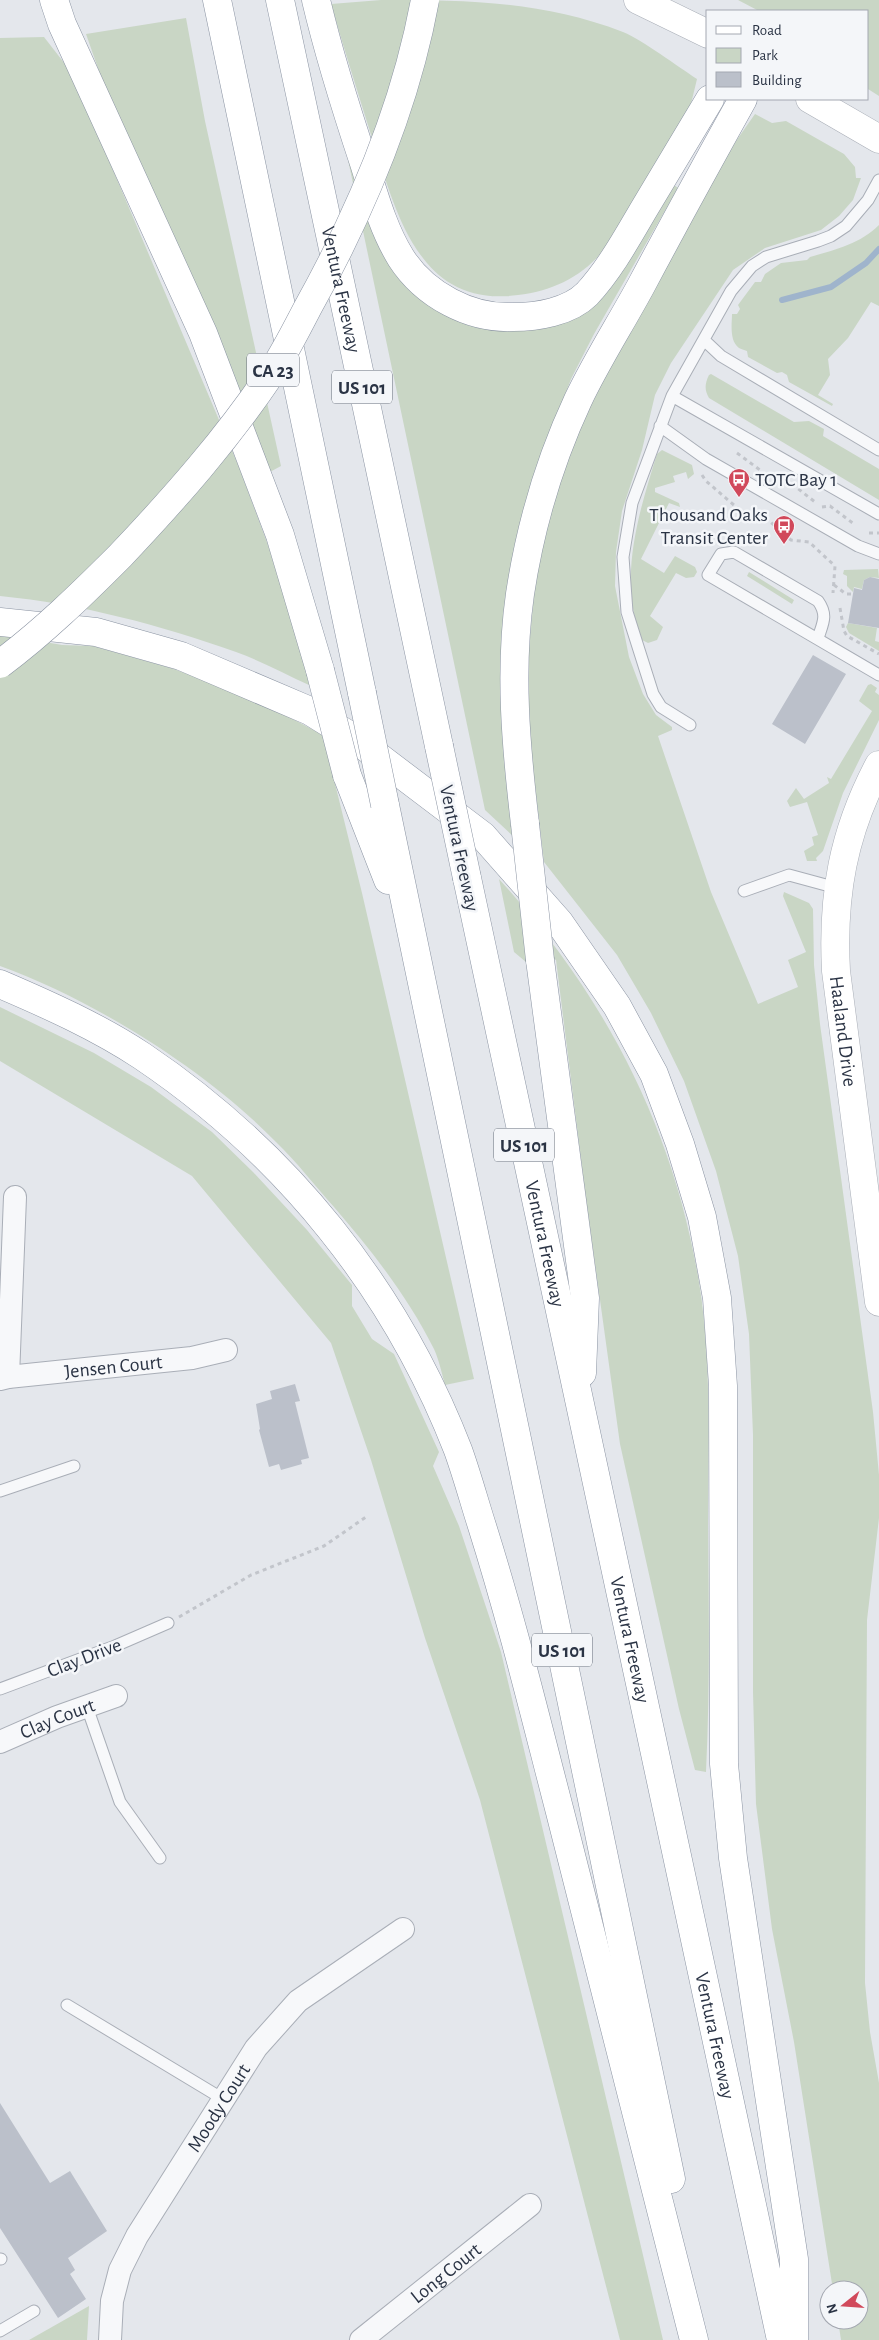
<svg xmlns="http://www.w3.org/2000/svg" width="879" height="2340" font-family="'Alegreya Sans',sans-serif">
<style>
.green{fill:#c9d6c5}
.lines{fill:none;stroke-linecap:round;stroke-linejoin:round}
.stream{stroke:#9fb4cc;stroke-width:6}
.building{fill:#bbc0ca}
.lane-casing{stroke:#a9aeb7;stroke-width:13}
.street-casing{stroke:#a9aeb7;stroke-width:24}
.secondary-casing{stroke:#a9aeb7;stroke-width:29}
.highway-casing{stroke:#8b94a3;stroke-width:29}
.path{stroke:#c2c5cb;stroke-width:3;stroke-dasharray:4 4;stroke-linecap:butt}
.lane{stroke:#f7f8fa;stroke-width:11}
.street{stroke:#f7f8fa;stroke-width:22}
.secondary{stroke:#fff;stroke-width:28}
.highway{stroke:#fff;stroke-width:28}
.highway-bridge-casing{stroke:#8b94a3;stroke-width:29;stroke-linecap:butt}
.highway-bridge{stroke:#fff;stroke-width:28}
.labels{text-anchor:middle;stroke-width:5;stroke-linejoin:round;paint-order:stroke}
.shield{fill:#f4f6f9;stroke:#676e7b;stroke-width:1}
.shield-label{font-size:19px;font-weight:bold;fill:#2b3445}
.street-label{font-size:20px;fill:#2b3445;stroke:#f4f6f9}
.poi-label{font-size:20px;fill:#2b3445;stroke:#f4f6f9;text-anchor:start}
</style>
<rect width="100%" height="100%" fill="#e4e7ec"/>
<!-- green -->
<path class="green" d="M381,0c86,0 160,1 242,32 21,9 54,34 74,47l-7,29 -10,20 -75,120c-21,28 -52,43 -87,47 -100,14 -122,-84 -146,-157 -14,-45 -28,-89 -41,-134z
M738,0h141v96l-11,-7v-78h-109z
M186,18l19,103 76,345 -13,7 -60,-159 -108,-240 -14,-40z
M44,37l21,27 34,73 140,330 29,78 39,125 2,15c-24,-11 -48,-24 -73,-33 -76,-27 -155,-48 -236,-56v-558z
M755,114l17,9 14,-2 58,33 11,13 1,11h5l-8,22 -14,16 -18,14 -56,18 -32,22 -62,93 -16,32 -13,55 -20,61 -6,41 -1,34 14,71 14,37 13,21 16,12v3l-14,6 53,156 47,112 40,-17 -10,-27 18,-8 -23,-56 1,-4 25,11 4,6 1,56 6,59 53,388 6,63v43l-12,102 -2,363 5,49 9,51v257h-38l-3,-20h21v-30h-26l-39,-248 -22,-113 -16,-125 -3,-112v-257l-4,-101 -11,-78 -22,-85 -32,-90 -33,-68 -34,-58 -73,-93 -14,-118 -2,-85 8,-86 15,-70 23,-68 27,-57 107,-189 28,-48z
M354,152l24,69 96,98 138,-36 13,-15 49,-83 4,3 -84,146 -23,45 -33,88 -23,371 -30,-28 -138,-655z
M879,225v81l-8,-4 -23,36 -20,21 2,16 -12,20 15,9 -1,2 -43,-24 -2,-7 -5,-3 -5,1 -29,-16 -1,-6c-3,-1 -6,-2 -8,-3 -10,-7 -7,-25 -7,-34h5l3,-5 -2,-4 17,-23h6l4,-8 16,-11 26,-3 3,-3c24,-7 50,-13 69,-32z
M711,374l83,48 15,-1 15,8 -1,7 56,33v31l-170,-102c-5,-8 -4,-15 0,-23z
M662,450l30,15 2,9 -6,5 -2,-7 -13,4 2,6 -20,6v4l24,11 1,4 -11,-4 -28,56 23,14 11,-17 20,11 2,5 -3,5 -8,1 -10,-5 -26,43 13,11 -6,13 -9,3 -6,-3c-25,-60 -3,-128 15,-186z
M878,569l1,9 -9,-1 -6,3 -2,9 -8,-2 -1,5 -6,-6v-10l-4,-2 1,-4z
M749,572l45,28 -2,4 -45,-28z
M848,623l29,5 -2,13 4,1v9l-30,-18 -3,-6z
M0,634l62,11 31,1 78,22 80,29 72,38 39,158 112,486 -29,6c-3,-11 -6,-25 -11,-36 -26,-52 -62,-98 -100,-142 -19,-21 -37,-45 -58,-65 -70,-72 -182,-142 -276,-176z
M871,684l6,4 -2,4 4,3v25l-36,73 -20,58 -7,7 1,3h-10l-3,-10 10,-6 -2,-8 6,-2 -11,-33 -17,5 -3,-6 9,-13 8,11 25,-16 -2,-6 4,2 41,-68 -13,-10 9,-16z
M499,879c106,117 174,247 200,403 13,80 9,162 9,243 1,82 2,165 -2,247l-11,-2 -16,-61 -59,-265 -34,-245 -30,-239 -27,-16 3,23 -18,-15z
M0,1007l94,46 57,34 61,45 41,40 54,58 45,55v21l20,33 22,15 45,98 -6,14 26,60 42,126 162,688h-43l-140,-540 -55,-162 -54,-178 -40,-117 -139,-167 -192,-115z
M89,2306l-2,34h-58z"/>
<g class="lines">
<!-- stream -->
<path class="stream" d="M782,300l49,-13 35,-24 13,-14"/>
</g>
<!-- building -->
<path class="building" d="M870,577l9,2v49l-31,-5 6,-35 8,2 2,-10z
M813,655l33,19 -41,70 -33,-20z
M295,1384l5,17 -5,1 14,56 -8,2 1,4 -21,6 -2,-6 -10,3 -10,-37 1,-1 -4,-25 16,-5 -2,-8z
M0,2103l50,80 20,-12 37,60 -39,27 7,12 -5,4 16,25 -28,19 -58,-90z"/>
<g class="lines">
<!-- lane casing -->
<g class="lane-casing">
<path id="lane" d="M704,340l17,16 158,94
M672,396l207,118
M660,426l46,33 152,87 21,8
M818,638c5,-15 10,-23 0,-37l-84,-49 -13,2 -13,21 171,100
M690,725l-29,-18 -8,-13 -26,-82 -4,-55 9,-54 40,-107 59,-105 21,-25 14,-9 52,-16 13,-5 15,-10 22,-26 11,-20
M744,891l45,-16 48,13
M0,1491l74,-25
M0,1689l115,-43 53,-23
M87,1707l33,95 40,56
M67,2005l156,94
M0,2259h1
M0,2331l34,-20"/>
</g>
<!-- street casing -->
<g class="street-casing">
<g id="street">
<path d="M8,1377l7,-180"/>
<path id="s1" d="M0,1379l8,-2 184,-19 34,-8"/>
<path id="s2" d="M0,1742l57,-25 59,-21"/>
<path id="s3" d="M110,2340l2,-39 8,-31 17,-34 119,-188 42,-47 105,-72"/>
<path id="s4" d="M361,2340l169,-135"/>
</g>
</g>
<!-- secondary casing -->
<g class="secondary-casing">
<g id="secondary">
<path d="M638,0l70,34"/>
<path d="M810,99l69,40"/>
<path id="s5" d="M879,765c-36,68 -47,130 -43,206l43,331"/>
</g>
</g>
<!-- highway casing -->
<g class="highway-casing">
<g id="highway">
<path d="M54,0l8,24 141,309 77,202 40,135"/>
<path d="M217,0l145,693"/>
<path id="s6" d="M280,0l159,746"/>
<path d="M316,0c13,55 30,109 48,163 10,32 19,66 37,95 24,37 69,61 112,59 24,0 56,-5 74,-23 23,-25 40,-56 57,-85 22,-37 44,-73 66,-110"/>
<path d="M0,622l96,10 85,24 129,55 45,28 128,97 76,86 58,84 37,68 26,70 22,73 15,81 6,88 1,378 9,94 61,401v81"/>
<path d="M347,775l41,105"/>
<path d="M385,805l286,1374"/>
<path d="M525,824c-9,-77 -16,-153 -5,-230 10,-66 30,-134 58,-194 19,-40 43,-77 64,-116 33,-62 67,-124 101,-185"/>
<path id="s7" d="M467,878l314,1462"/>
<path d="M540,960l45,338 -3,75"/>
<path d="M0,984c49,21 98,43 142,72 144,97 253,232 316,394 9,25 16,51 24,76 30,95 53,190 78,286 44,176 89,352 134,528"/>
</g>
</g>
<!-- path -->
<path class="path" d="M737,453l23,17
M765,474l14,1
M702,475l4,6 36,31h17l32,28 18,2 26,24 -2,27
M792,484l23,18
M822,507l8,-1 24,18
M869,533h10
M834,585l12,9h7
M840,608l4,23 3,5 32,18
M179,1617l72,-42 73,-29 42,-29"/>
<!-- lane -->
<use href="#lane" class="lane"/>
<!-- street -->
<use href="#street" class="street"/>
<!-- secondary -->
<use href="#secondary" class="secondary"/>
<!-- highway -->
<use href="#highway" class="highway"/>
<!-- highway-bridge casing -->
<g class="highway-bridge-casing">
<path id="highway-bridge" d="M0,664c43,-32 82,-70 120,-108 55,-58 107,-117 152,-184 13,-20 24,-42 35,-63 54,-97 98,-200 118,-309
M320,670l27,105
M362,693l23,112
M439,746l28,132
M525,824l15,136"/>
</g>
<!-- highway-bridge -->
<use href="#highway-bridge" class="highway-bridge"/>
</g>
<!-- icons -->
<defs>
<g id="bus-pin" transform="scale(1.125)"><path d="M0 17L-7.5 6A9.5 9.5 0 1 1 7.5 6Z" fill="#d1495b" stroke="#f4f6f9"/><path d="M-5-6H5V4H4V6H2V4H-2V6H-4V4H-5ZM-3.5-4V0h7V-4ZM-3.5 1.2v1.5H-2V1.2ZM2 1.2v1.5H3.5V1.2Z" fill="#fff"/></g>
</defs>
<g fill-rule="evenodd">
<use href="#bus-pin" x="739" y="479"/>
<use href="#bus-pin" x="784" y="526"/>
</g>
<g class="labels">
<!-- shield labels -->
<g class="shield">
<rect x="247" y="353.5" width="52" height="33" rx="4"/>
<rect x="332" y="370.5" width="60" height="33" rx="4"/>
<rect x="494" y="1128.5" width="60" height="33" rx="4"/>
<rect x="532" y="1633.5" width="60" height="33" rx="4"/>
</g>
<g class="shield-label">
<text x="273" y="377">CA 23</text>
<text x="362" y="394">US 101</text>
<text x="524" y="1152">US 101</text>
<text x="562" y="1657">US 101</text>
</g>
<!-- street labels -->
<g class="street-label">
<text dy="7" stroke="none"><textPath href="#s6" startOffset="296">Ventura Freeway</textPath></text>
<text transform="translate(460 848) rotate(78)" y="7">Ventura Freeway</text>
<text dy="7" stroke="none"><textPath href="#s5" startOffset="274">Haaland Drive</textPath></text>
<text dy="7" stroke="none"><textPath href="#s7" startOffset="374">Ventura Freeway</textPath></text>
<text dy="7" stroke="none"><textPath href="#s1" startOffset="114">Jensen Court</textPath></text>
<text dy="7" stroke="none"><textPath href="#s7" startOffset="779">Ventura Freeway</textPath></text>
<text transform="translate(84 1657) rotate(-21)" y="7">Clay Drive</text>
<text dy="7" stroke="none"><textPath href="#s2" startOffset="62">Clay Court</textPath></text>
<text dy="7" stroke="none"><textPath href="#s7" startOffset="1184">Ventura Freeway</textPath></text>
<text dy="7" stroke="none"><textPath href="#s3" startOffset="261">Moody Court</textPath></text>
<text dy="7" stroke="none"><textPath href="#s4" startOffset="108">Long Court</textPath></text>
</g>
<!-- poi labels -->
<g class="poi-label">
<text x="755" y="486">TOTC Bay 1</text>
<text x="768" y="521" text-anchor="end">Thousand Oaks<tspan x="768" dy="23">Transit Center</tspan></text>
</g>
</g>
<!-- legend -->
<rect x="706" y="10" width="162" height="90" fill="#f4f6f9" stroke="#a4a8b1"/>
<rect x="716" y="26" width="25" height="8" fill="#ffffff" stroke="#a4a8b1"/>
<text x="752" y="35" font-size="15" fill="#2b3445">Road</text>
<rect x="716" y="48" width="25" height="15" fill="#c9d6c5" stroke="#a4a8b1"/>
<text x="752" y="60" font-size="15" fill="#2b3445">Park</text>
<rect x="716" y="72" width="25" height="15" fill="#bbc0ca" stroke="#a4a8b1"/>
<text x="752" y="85" font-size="15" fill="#2b3445">Building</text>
<!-- north arrow -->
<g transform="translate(844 2305) rotate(253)"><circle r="24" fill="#f4f6f9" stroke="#a4a8b1"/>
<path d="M0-4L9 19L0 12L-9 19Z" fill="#d1495b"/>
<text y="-8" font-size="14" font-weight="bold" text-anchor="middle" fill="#2b3445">N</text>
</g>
</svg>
